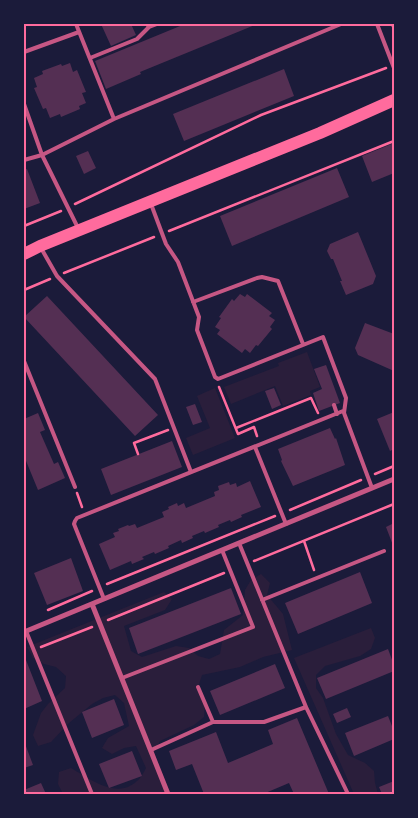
<svg xmlns="http://www.w3.org/2000/svg" width="418" height="818" font-family="Commissioner,sans-serif">
<style>
.green{fill:#2a1e3b}
.building{fill:#542f53}
.lines{fill:none;stroke-linecap:round;stroke-linejoin:round}
.path{stroke:#ff6b9d;stroke-width:2.5}
.service{stroke:#c65784;stroke-width:4}
.minor{stroke:#c65784;stroke-width:5}
.primary{stroke:#ff6b9d;stroke-width:12}
.neatline{fill:none;stroke:#ff6b9d;stroke-width:2}
</style>
<rect width="100%" height="100%" fill="#1b1b3a"/>
<!-- green -->
<path class="green" d="M307,352l13,35 -10,4 1,4 -28,11 -8,-20 -44,18 -7,-17 55,-21 -1,-3z
M215,388l20,50 -42,17 -7,-17 24,-10 -13,-32z
M261,574l9,9 -3,12 16,19 9,36 -29,7 -23,10 -38,8 -4,12 7,16 -1,14 -10,8 -34,16 -6,11 15,42h-106l-5,-10 1,-12 12,-4c19,11 46,32 66,13 4,-3 7,-9 9,-13l-10,-22 -12,2 -12,6 -10,-6 6,-10 21,-12 -5,-23 -9,-8 -12,3 -11,6 -23,19 -18,19 -13,4 -5,-11 8,-22 7,-9 17,-16 1,-12 -10,-9 -12,-3 -11,-6 -6,-11 137,-55 8,7 -7,11 -41,16 7,25 11,6 34,-11 13,2 9,8 11,3 11,-5 4,-24 19,-15 2,-25 6,-10z
M371,628l4,10 -4,11 -11,7 -35,10 -9,9v13l7,10 13,36 12,21 17,8 9,8 1,12 3,11h-24l-60,-136z"/>
<!-- building -->
<path class="building" d="M101,24h30l5,11 -25,11z
M185,24h72l-117,48 1,2 -35,15 -11,-28z
M70,63l3,9 4,-2 9,22 -4,1 4,10 -7,3 1,3 -19,8 -1,-3 -10,4 -4,-10 -3,1 -9,-21 3,-1 -3,-9 9,-4 -1,-3 19,-7 1,2z
M284,69l10,27 -110,45 -11,-27z
M394,143v30l-22,9 -10,-26z
M88,151l8,17 -12,6 -8,-18z
M337,168l12,29 -117,49 -12,-30z
M27,169l13,34 -16,6v-39z
M358,232l18,44 -3,8 -27,11 -6,-14h2l-9,-22h-2l-4,-8 3,-7z
M240,294l5,3 2,-3 25,19 -3,3 6,4 -5,7 2,2 -14,17 -2,-1 -6,8 -5,-4 -3,4 -25,-19 3,-4 -5,-3 6,-9 -2,-1 13,-18 2,2z
M47,296l111,119 -23,21 -111,-119z
M365,323l29,11v37l-36,-16 -3,-7z
M326,365l14,38 -21,8 -6,-18 9,-4 -8,-20z
M274,388l7,17 -9,4 -7,-18z
M195,404l7,18 -9,3 -7,-18z
M394,412v37l-4,2 -13,-32z
M38,413l7,17 -5,2 14,32 4,-2 7,16 -27,12 -14,-34v-37z
M330,428l5,11 1,-1 9,27 -52,21 -12,-25 1,-1 -4,-11z
M172,441l10,26 -71,28 -10,-26z
M250,481l11,26 -20,8 1,2 -11,5 -1,-2 -12,5 1,2 -14,6 -1,-2 -12,5 1,2 -11,5 -1,-3 -13,6 1,2 -14,6 -1,-2 -12,5 2,2 -12,5 -1,-3 -21,9 -11,-26 16,-7 -2,-4 6,-2 -1,-2 10,-4 1,1 6,-2 2,4 27,-11 -2,-5 7,-3 -1,-2 9,-4 1,3 6,-3 2,5 29,-12 -1,-4 5,-2 -1,-4 11,-4 1,3 6,-2 1,4z
M394,523v25l-8,-21z
M71,558l12,33 -36,14 -13,-32z
M360,572l12,31 -74,31 -13,-31z
M231,588l10,26 -103,40 -9,-26z
M388,649l6,16v6l-68,28 -9,-21z
M26,660l16,41 -18,8v-48z
M275,664l10,24 -65,27 -10,-24z
M114,699l10,26 -32,13 -10,-26z
M347,708l4,9 -14,6 -4,-9z
M388,716l6,15v8l-40,17 -9,-23z
M297,718l32,76h-35l-5,-11 -26,11h-59l-12,-30 -16,6 -7,-19 47,-19 12,31 45,-19 -5,-14z
M24,741l9,24 -9,3z
M132,751l10,25 -33,12 -10,-24z
M394,781v13h-12l-3,-7z
M41,783l5,11h-22v-4z"/>
<g class="lines">
<!-- path -->
<path class="path" d="M392,24l2,5
M75,204l186,-89 125,-47
M24,226l37,-15
M169,231l225,-90
M64,273l90,-36
M24,290l26,-11
M219,387l19,47 16,-7 3,9
M236,428l75,-30 7,15
M138,454l-4,-11 34,-13
M375,474l19,-8
M77,493l5,14
M290,510l71,-30
M304,541l10,29
M254,561l140,-57
M107,584l168,-68
M48,610l44,-19
M108,620l116,-47
M41,647l51,-20"/>
<!-- service -->
<path class="service" d="M76,24l38,95
M147,24l2,3 8,-3
M377,24l17,44
M24,52l55,-20
M90,58l47,-19 12,-12
M24,104l18,51 36,73
M24,160l18,-5 72,-36 227,-95
M151,204l15,40 12,18 21,55 -2,13 18,47 3,2 105,-42 23,61 -2,15 28,75
M41,248l16,28 98,103 36,93
M193,302l64,-24 5,-1 16,4 25,63
M24,361l51,126
M334,405l3,9
M255,447l31,77
M239,543l67,164
M104,599l-30,-75 1,-3 2,-3 266,-107
M262,600l122,-49
M26,631l66,163
M122,678l131,-51 -31,-77
M213,722h51l42,-15 42,87
M151,750l62,-28 -15,-35"/>
<!-- minor -->
<path class="minor" d="M92,604l76,190
M24,632l370,-153"/>
<!-- primary -->
<path class="primary" d="M24,254l16,-8 280,-113 74,-33"/>
</g>
<!-- border -->
<rect width="418" height="818" fill="none" stroke="#1b1b3a" stroke-width="50"/>
<rect x="25" y="25" width="368" height="768" class="neatline"/>
</svg>
